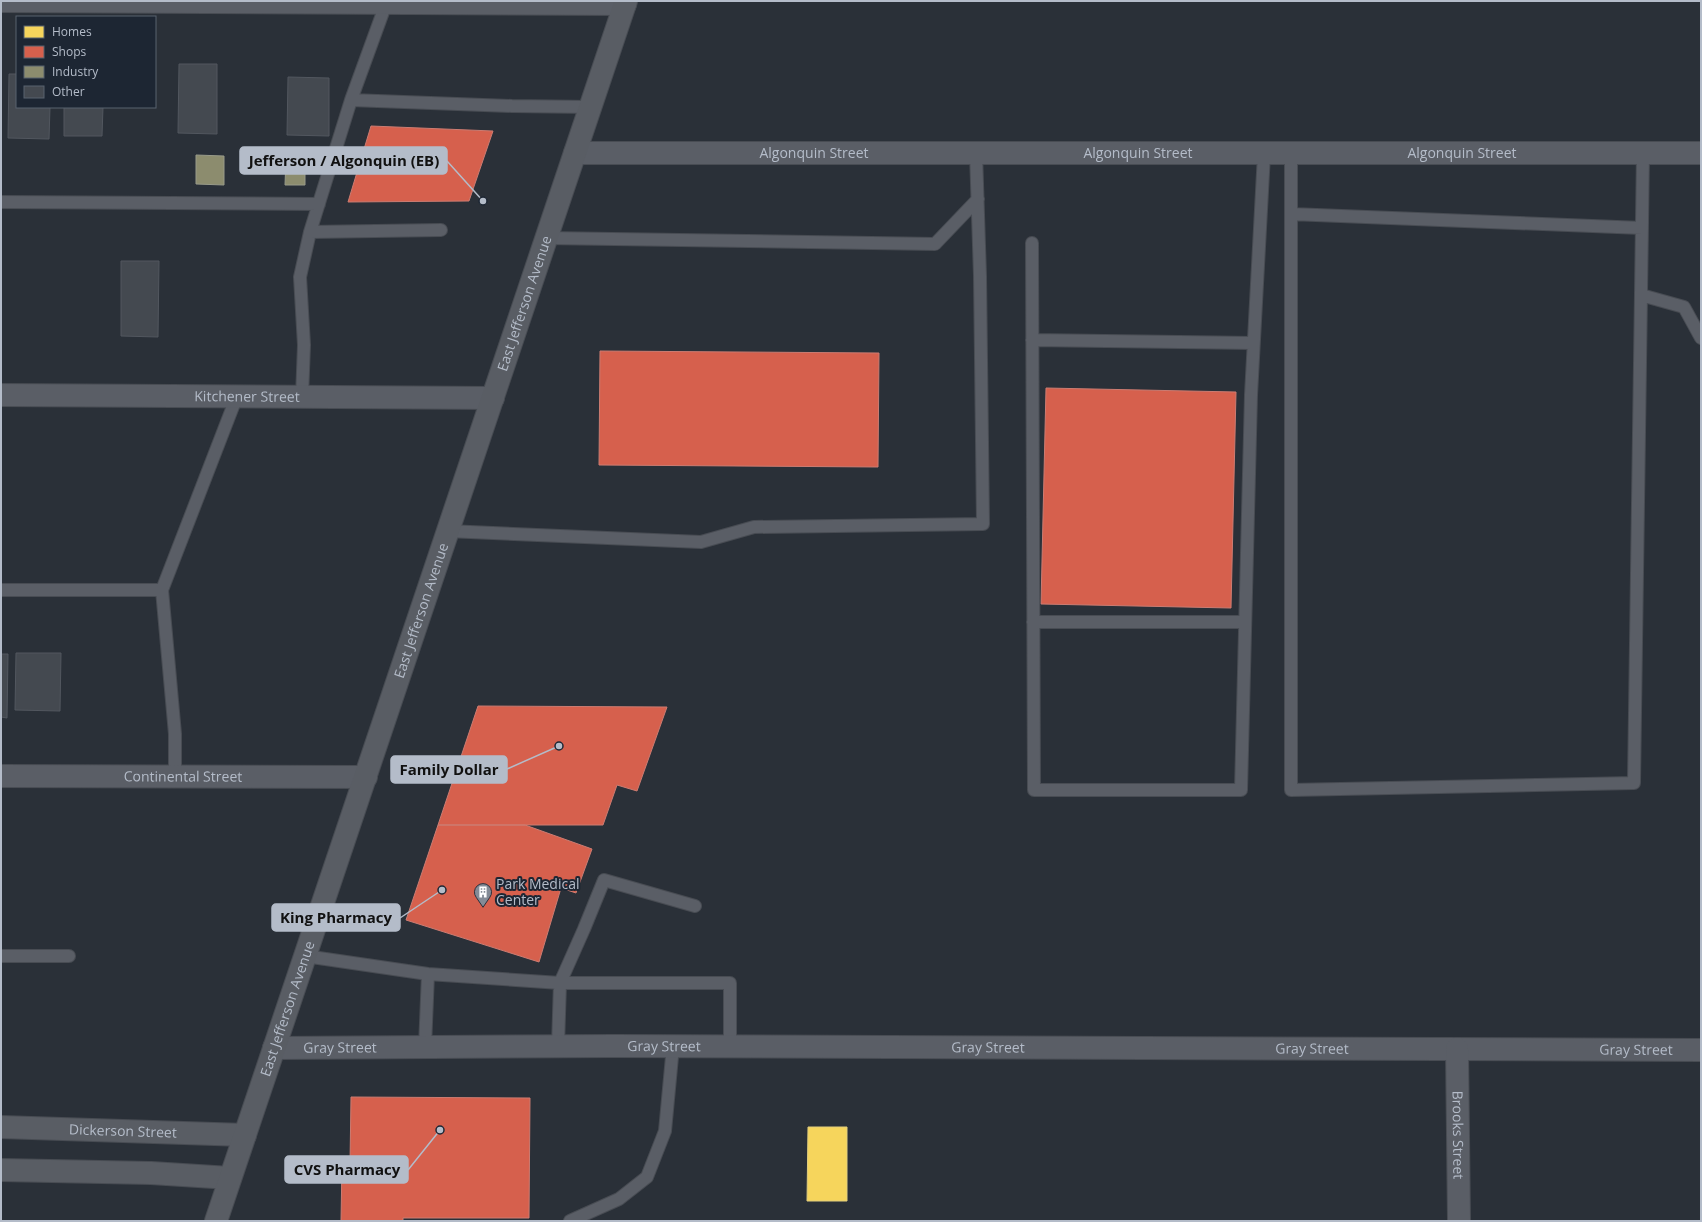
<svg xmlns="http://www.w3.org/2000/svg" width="1702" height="1222" font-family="'Open Sans',sans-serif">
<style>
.homes{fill:#f6d55c;stroke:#e2ce7d}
.shops{fill:#d6604d;stroke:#cc7c72}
.industry{fill:#8c8c6e;stroke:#989a89}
.building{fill:#444950;stroke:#52575f}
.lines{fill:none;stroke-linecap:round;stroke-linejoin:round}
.lane-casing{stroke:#484c53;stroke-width:14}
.street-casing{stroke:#484c53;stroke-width:24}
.secondary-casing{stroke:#484c53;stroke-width:24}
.lane{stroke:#5a5e66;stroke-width:12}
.street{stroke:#5a5e66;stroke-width:22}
.secondary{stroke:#595d64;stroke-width:22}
.labels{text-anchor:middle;stroke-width:4;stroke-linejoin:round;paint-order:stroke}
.street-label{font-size:14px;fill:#b4bcc9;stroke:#1d2633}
.poi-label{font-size:14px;fill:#b4bcc9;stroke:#1d2633;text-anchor:start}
.leader{fill:none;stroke:#b4bcc9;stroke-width:1.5}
.callout-dot{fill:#b4bcc9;stroke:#1d2633;stroke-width:1.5}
.callout{fill:#b4bcc9;stroke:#b4bcc9;stroke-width:1.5}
.callout-label{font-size:15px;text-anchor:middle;font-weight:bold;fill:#111}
</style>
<rect width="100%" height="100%" fill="#2a3038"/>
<!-- homes -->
<path class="homes" d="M808,1127h39v74h-40z"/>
<!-- shops -->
<path class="shops" d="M371,126l122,5 -24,70 -121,1z
M600,351l279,2 -1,114 -279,-2z
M1046,388l190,4 -5,216 -190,-4z
M478,706l189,1 -30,84 -20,-6 -14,40h-165z
M438,825h87l67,24 -16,44 -15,-5 -22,74 -133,-42z
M351,1097l179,1 -1,120h-126v3h-62l1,-58h8z"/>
<!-- industry -->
<path class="industry" d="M196,155l28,1v29l-28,-1z
M286,157h19v28h-20z"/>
<!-- building -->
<path class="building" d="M179,64h38v70l-39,-1z
M9,74h8v33h33l-1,32 -41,-1z
M288,77l41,1v58l-42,-1z
M64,107h39l-1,29h-38z
M121,261h38l-1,76 -37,-1z
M16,653h45l-1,58 -45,-1z
M1,654h7l-1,64 -6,-1z"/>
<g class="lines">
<!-- lane casing -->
<g class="lane-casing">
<path id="lane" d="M351,100l161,6 79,1
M1291,153v637l343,-7 9,-630
M1,202l318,2
M1291,214l351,14
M310,232l131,-2
M546,238l389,6 43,-45
M1032,243l2,547h207l10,-395 13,-241
M1641,295l43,12 17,31
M1032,340l221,3
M302,397l2,-52 -4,-68 10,-45 41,-132 36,-99
M447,531l254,11 53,-15 229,-3 -3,-248 -4,-123
M1,590h161
M1033,622h212
M175,776v-42l-13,-144 75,-194
M1,956h68
M305,956l123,18 132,9h170v63
M558,1046l2,-63 24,-54 20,-49 91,26
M425,1047l3,-73
M570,1221l49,-22 28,-22 18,-46 8,-85"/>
</g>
<!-- street casing -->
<g class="street-casing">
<g id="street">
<path d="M1,1l624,3"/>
<path id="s1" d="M575,153h1126"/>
<path id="s2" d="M1,395l492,3"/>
<path id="s3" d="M1,776l365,1"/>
<path id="s4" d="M274,1048l339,-2 1088,4"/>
<path id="s5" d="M1457,1049l2,172"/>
</g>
</g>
<!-- secondary casing -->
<g class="secondary-casing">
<g id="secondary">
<path id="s6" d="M1,1127l244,8"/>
<path d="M1,1170l150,3 79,5"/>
<path id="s7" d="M216,1221l410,-1220"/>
</g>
</g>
<!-- lane -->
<use href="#lane" class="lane"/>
<!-- street -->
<use href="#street" class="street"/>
<!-- secondary -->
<use href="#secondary" class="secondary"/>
</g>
<!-- icons -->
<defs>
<g id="building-pin" transform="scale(0.9)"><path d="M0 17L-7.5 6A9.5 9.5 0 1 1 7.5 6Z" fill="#848b96" stroke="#1d2633"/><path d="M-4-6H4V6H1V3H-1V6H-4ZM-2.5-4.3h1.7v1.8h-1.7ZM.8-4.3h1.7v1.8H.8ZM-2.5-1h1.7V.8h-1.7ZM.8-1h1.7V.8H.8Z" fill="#fff"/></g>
</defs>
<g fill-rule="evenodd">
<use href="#building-pin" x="483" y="892"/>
</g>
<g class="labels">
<!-- street labels -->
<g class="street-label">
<text dy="5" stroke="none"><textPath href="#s1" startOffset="239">Algonquin Street</textPath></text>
<text dy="5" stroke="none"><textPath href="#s1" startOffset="887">Algonquin Street</textPath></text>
<text dy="5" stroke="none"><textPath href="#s1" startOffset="563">Algonquin Street</textPath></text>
<text dy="5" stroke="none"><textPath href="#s7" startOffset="968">East Jefferson Avenue</textPath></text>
<text dy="5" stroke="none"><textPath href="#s2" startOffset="246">Kitchener Street</textPath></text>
<text dy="5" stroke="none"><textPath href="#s7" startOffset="644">East Jefferson Avenue</textPath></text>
<text dy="5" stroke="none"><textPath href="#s3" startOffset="182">Continental Street</textPath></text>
<text dy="5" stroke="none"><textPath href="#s7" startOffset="224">East Jefferson Avenue</textPath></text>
<text dy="5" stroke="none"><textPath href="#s4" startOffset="390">Gray Street</textPath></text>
<text dy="5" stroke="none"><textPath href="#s4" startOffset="714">Gray Street</textPath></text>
<text dy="5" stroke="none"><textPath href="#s4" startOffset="66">Gray Street</textPath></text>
<text dy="5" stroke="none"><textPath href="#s4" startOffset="1038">Gray Street</textPath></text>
<text dy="5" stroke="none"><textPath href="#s4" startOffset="1362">Gray Street</textPath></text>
<text dy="5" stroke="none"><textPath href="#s6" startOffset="122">Dickerson Street</textPath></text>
<text dy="5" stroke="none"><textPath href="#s5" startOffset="86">Brooks Street</textPath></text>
</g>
<!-- poi labels -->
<g class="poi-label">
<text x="496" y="889">Park Medical<tspan x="496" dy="16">Center</tspan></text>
</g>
</g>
<!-- callouts -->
<path class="leader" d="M483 201L447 161M559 746L507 769M442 890L400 918M440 1130L408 1170"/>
<g class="callout-dot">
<circle cx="483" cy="201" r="4"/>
<circle cx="559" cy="746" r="4"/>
<circle cx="442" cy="890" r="4"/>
<circle cx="440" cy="1130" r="4"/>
</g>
<g class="callout">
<rect x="240" y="147" width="207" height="27" rx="4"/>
<rect x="391" y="756" width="116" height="27" rx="4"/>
<rect x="272" y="904" width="128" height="27" rx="4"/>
<rect x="285" y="1156" width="123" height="27" rx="4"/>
</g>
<g class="callout-label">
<text x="344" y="166">Jefferson / Algonquin (EB)</text>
<text x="449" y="775">Family Dollar</text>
<text x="336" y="923">King Pharmacy</text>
<text x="347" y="1175">CVS Pharmacy</text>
</g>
<!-- border -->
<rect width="1702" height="1222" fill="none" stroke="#b4bcc9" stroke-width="4"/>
<!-- legend -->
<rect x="16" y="16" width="140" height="92" fill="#1d2633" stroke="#59626f"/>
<rect x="24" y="26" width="20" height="12" fill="#f6d55c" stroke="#59626f"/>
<text x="52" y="36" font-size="12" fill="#b4bcc9">Homes</text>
<rect x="24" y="46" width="20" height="12" fill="#d6604d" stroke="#59626f"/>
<text x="52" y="56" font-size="12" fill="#b4bcc9">Shops</text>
<rect x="24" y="66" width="20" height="12" fill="#8c8c6e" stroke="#59626f"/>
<text x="52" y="76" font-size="12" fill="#b4bcc9">Industry</text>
<rect x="24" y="86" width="20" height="12" fill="#444950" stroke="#59626f"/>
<text x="52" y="96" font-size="12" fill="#b4bcc9">Other</text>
</svg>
